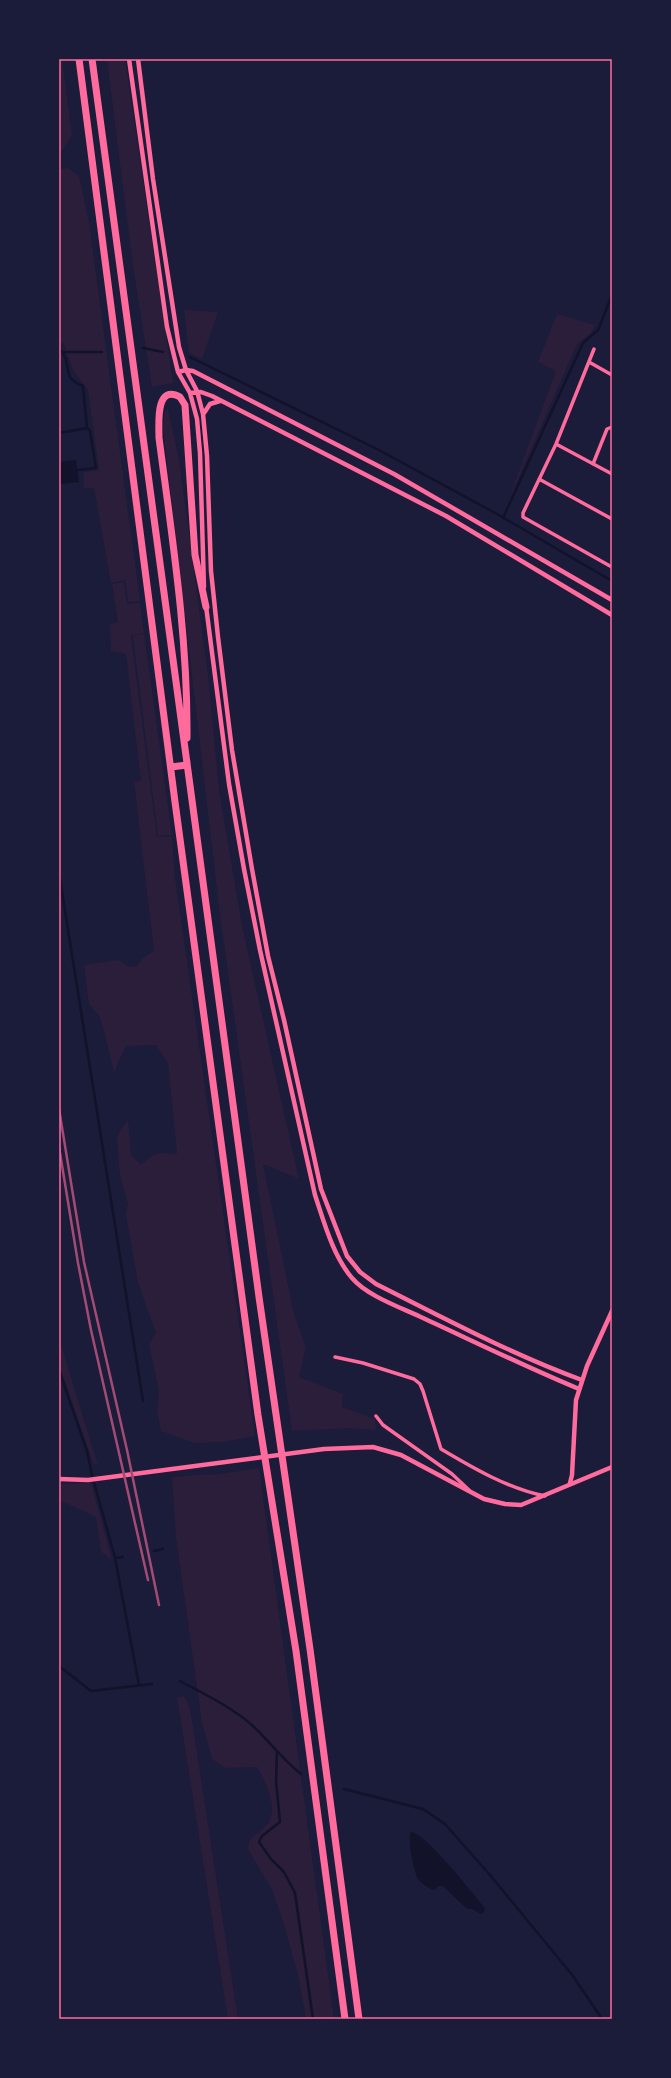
<svg xmlns="http://www.w3.org/2000/svg" width="671" height="2078" font-family="'Titillium Web',sans-serif">
<style>
.green{fill:#2a1e3b}
.water{fill:#12122b}
.lines{fill:none;stroke-linecap:round;stroke-linejoin:round}
.stream{stroke:#12122b;stroke-width:2.5}
.minor{stroke:#ff6b9d;stroke-width:3.5}
.tertiary{stroke:#ff6b9d;stroke-width:4.5}
.motorway{stroke:#ff6b9d;stroke-width:7}
.rail{stroke:#a44b75;stroke-width:2.5}
.neatline{fill:none;stroke:#ff6b9d;stroke-width:1.5}
</style>
<rect width="100%" height="100%" fill="#1b1b3a"/>
<!-- green -->
<path class="green" d="M59,59h3l10,76 -10,16 -3,1z
M107,59h18l48,324 -21,4 -19,-121z
M68,168l11,8 10,46 51,379 -12,1 -3,-22 -14,3 -17,-95h-10v-16l15,-2 -11,-80 -15,-20 -9,-26 -5,-3v-172z
M184,310l34,2 -16,47 -13,-6z
M557,314l38,11 -4,8 -14,11 -70,160 49,-133 -18,-9z
M168,409l11,51 29,215 11,115 23,136 57,253 -36,-15 31,150 12,33 -7,30 44,17 -1,13 33,12 1,11 -27,-2 -57,3 -72,-516 -57,-488 2,-16z
M124,582l3,22 13,-1 4,30 -13,3 26,201h15l3,41 80,558 -31,6 -30,1 -33,-12 -4,-21 2,-19 -10,-47 7,-11 -18,-50 -12,-68 2,-12 -8,-27 -3,-38 4,-9 7,-9 3,35 10,10c6,-6 14,-13 23,-12 5,0 7,2 13,0l-9,-90 -12,-18 -30,1 -12,26 -11,-45 -4,-11 -10,-12 -5,-39 34,-5 11,7 8,-1 5,-7 12,-8 -20,-169 7,-1 -15,-127 -15,-3 -1,-27 8,-2 -6,-38z
M144,634l28,201 -14,1 -25,-200z
M59,1338l39,128 -5,-3 -34,-99z
M259,1468l75,551h-28l-8,-44 -15,-54 -11,-31 -24,-41 1,-8c5,-6 12,-10 17,-15 14,-15 0,-44 -9,-59l-32,1 -13,-9 -10,-36 -6,-44 -20,-141 -4,-61 36,-3 6,1z
M91,1483l21,77 -11,-8 -5,-35 -37,-17v-16z
M184,1696l3,5 4,13 47,305h-10l-51,-322z"/>
<!-- water -->
<path class="water" d="M76,460l3,22 -20,2v-22z
M411,1832c15,1 62,62 74,76l-1,4 -3,2 -9,-5 -6,-1 -23,-22h-4l-5,4c-6,-2 -12,-6 -16,-11 -4,-7 -11,-40 -7,-47z"/>
<g class="lines">
<!-- stream -->
<path class="stream" d="M143,348l20,4
M59,349c15,12 0,29 24,37l4,42 -28,5
M63,352h39
M190,357l187,92 120,65 115,67
M77,470l19,-2 -6,-37 -3,-3
M503,518l80,-175 15,-13 14,-35
M59,873l84,528
M59,1370l28,81 5,24 23,83 24,127
M154,1551l9,-2
M115,1558l8,-1
M59,1666l32,25 61,-7
M180,1681c24,13 52,26 73,45 17,16 30,34 48,48
M277,1751l-1,30 4,41 -18,14 -3,6 12,17 13,13 11,21 18,126
M344,1789l79,20 22,15 45,51 83,101 29,43"/>
<!-- minor -->
<path class="minor" d="M594,349l-38,95 -33,69v4l87,49
M589,362l23,13
M556,444l56,30
M593,464l14,-35 5,-2
M539,479l73,40
M335,1357l28,6 51,16 6,5 3,7 18,58c32,19 68,40 104,47
M376,1416l7,9 69,49 17,16"/>
<!-- tertiary -->
<path class="tertiary" d="M129,59l38,268 11,45 12,21 7,26 3,34 4,134
M138,59l15,120 26,168 7,23 11,21 6,23 4,42 4,115 7,66 14,113 20,119 16,87 16,64 37,169 26,67 13,16 16,12c68,34 135,70 206,96
M178,372l8,-2 7,1 201,103 218,126
M190,393l11,-1 11,4 234,120 166,99
M204,413l6,-9 10,-3
M206,606l23,178 15,85 16,81 55,245c9,27 18,61 37,83 15,18 50,30 71,40 52,24 103,49 156,71
M59,1479l29,1 236,-31 49,-2 28,8 83,44 21,5 16,1 91,-38
M570,1483l2,-8 4,-75 11,-34 25,-55"/>
<!-- motorway -->
<path class="motorway" d="M79,59l96,743 83,613 38,236 49,368
M92,59l167,1238 51,352 49,370
M187,738c1,-101 -15,-201 -28,-300 0,-13 -4,-55 21,-41l5,8 10,150 11,52
M171,767l16,-2v-3"/>
<!-- rail -->
<path class="rail" d="M59,1109l25,153 43,188 32,155
M59,1147l19,116 13,67 57,250"/>
</g>
<!-- border -->
<rect width="671" height="2078" fill="none" stroke="#1b1b3a" stroke-width="120"/>
<rect x="60" y="60" width="551" height="1958" class="neatline"/>
</svg>
